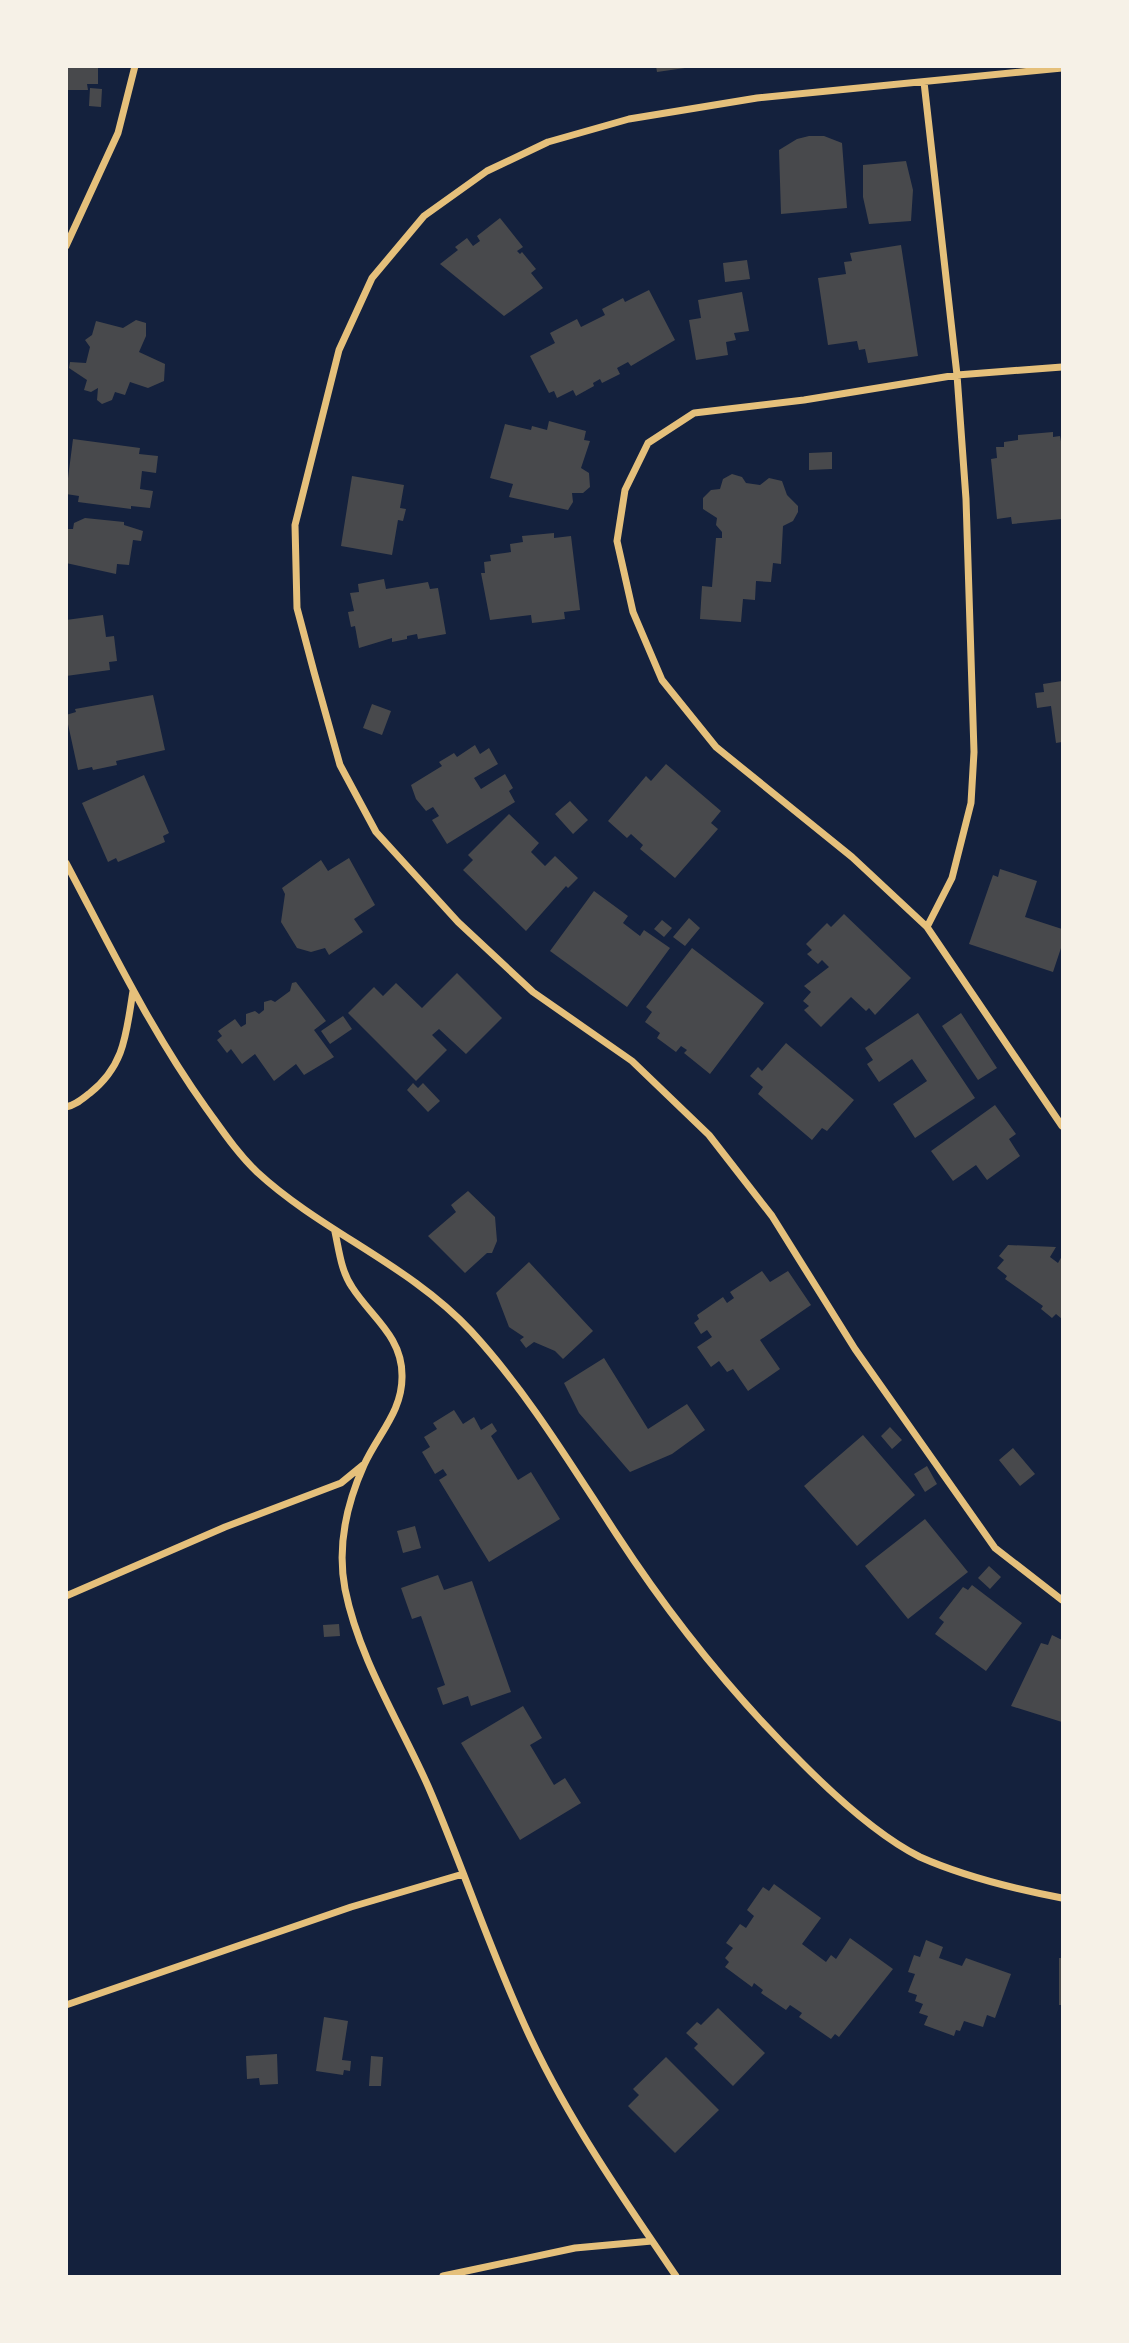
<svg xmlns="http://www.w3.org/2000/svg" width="1129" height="2343" font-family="'Titillium Web',sans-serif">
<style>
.building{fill:#48494c}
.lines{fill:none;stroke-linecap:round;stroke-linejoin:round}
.minor{stroke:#e5c07b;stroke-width:7}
</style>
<rect width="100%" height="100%" fill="#14213d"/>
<!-- building -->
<path class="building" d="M66,66h32v18h-11l1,6h-22z
M656,66h29v2l-28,4z
M90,88l12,1 -1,18 -12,-1z
M809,136h15l18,7 5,65 -66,6 -2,-64 18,-11z
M906,161l7,29 -2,31 -42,3 -6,-27v-32z
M500,218l23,29 -6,4 3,3 2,-2 14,17 -5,4 12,15 -39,28 -64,-52 18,-14 -3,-3 12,-9 6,8 7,-5 -3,-5z
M901,245l17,111 -50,7 -3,-14 -6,1 -2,-9 -29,4 -10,-67 28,-4 -2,-12 8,-1 -2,-8z
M747,260l3,19 -25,3 -2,-19z
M649,290l26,50 -44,26 -3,-4 -11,6 3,6 -18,9 -2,-4 -7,4 1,3 -18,10 -3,-6 -16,8 -3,-7 -5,2 -19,-37 25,-13 -5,-10 27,-14 4,8 24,-12 -3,-6 21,-11 2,4z
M742,292l7,39 -15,2 2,7 -10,2 2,13 -32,5 -7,-40 12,-2 -3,-18z
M136,320l10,3v13l-7,16 26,12 -1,17 -16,7 -18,-6 -5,13 -10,-3 -3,8 -10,4 -5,-4 1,-12 -7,4 -7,-2 3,-10 -18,-12 1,-6 16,1 4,-16 -5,-7 7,-5 4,-14 27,7z
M549,421l37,10 -2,9 6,1 -9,27 8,5 1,14 -7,6h-11l1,9 -5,8 -59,-13 4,-13 -23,-6 15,-54 26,6 1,-4 15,4z
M1053,432v5l7,-1 2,11v72l-50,5 -1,-7 -14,2 -6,-60 6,-1 -1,-11h8v-5l14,-2v-5z
M73,439l67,9 -1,6 19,2 -2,17 -14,-2 -2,18 13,2 -3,17 -19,-2v3l-53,-7 1,-6 -13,-2z
M832,452v17l-23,1v-17z
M732,474l10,3 4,6 14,2 9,-7 13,3 5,14 11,11v6l-5,9 -10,5 -2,38 -8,-1 -2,19 -15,-1 -1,19 -12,-1 -2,23 -41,-3 2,-33 10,1 4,-49h6v-6l-6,-7 1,-7 -14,-9v-11l8,-8 9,-1 3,-10z
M352,476l52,9 -4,23 6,1 -3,12 -5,-1 -6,35 -51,-9z
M85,518l39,4v3l19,6 -2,10 -8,-1 -4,25 -12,-1 -1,10 -50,-11v-34h7l1,-6z
M554,533v5l17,-2 9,74 -16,2 1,7 -33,4 -1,-8 -41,5 -9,-47h4l-1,-11 7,-1 -1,-6 21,-3 -1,-8 13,-2 -1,-6z
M384,579l2,10 42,-7 2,7 8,-1 8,46 -28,5 -1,-5 -10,2v3l-15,3v-4l-33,10 -4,-22 -4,1 -3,-15 6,-1 -4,-18 9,-1 -1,-8z
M103,615l3,22 8,-1 3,25 -8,1 1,8 -44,6v-56z
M1062,681v61l-6,1 -5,-37 -14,2 -2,-15 9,-1 -1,-8z
M153,695l12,55 -49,11 1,4 -24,5 -1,-3 -14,3 -12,-55 10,-3 -1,-3z
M372,704l19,7 -9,24 -19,-7z
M475,745l5,9 9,-6 9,16 -24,14 7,11 24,-15 8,14 -4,3 6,11 -68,42 -15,-24 7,-4 -6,-9 -7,4 -10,-12 -5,-14 31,-19 -3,-4 15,-9 3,4z
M666,764l55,47 -10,12 7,6 -43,49 -35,-29 3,-4 -12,-11 -4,4 -19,-17 38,-45 5,5z
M144,775l25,58 -6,3 2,6 -47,20 -2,-4 -8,4 -26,-59z
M570,801l18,19 -15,14 -18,-20z
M509,814l30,29 -8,9 14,14 10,-10 23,22 -10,10 -2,-2 -40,45 -63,-61 10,-10 -5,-5z
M349,858l26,47 -21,14 9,13 -34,23 -4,-7 -14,4 -14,-4 -16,-26 4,-28 -3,-6 39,-28 7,11z
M1000,869l37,12 -12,36 37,12v16l-9,27 -84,-28 24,-69 5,2z
M594,891l34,25 -5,7 17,13 4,-6 26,18 -43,59 -77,-56z
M844,914l67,64 -36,37 -6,-7 -3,3 -15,-14 -30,30 -17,-17 5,-4 -6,-5 8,-9 -7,-6 25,-19 -7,-7 -4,4 -11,-10 5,-4 -6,-6 21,-21 4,4z
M689,918l11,10 -15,18 -12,-9z
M662,920l10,8 -8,9 -10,-8z
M692,948l72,55 -54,71 -26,-21 3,-3 -6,-4 -5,6 -19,-14 3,-5 -15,-11 7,-10 -6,-5z
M457,973l45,45 -36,36 -27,-25 -7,6 15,15 -31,31 -68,-68 26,-26 9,9 13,-13 26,25z
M296,982l30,39 -12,9 20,27 -30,18 -8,-11 -22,17 -19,-27 -13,10 -11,-15 -4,4 -10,-13 5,-4 -4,-5 17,-12 6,8 5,-3v-10l9,-3 4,3 5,-4v-8l7,-2 4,2 15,-11 2,-8z
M918,1013l57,85 -60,40 -22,-34 34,-23 -15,-22 -33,23 -12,-18 6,-4 -8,-12z
M961,1013l36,55 -19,12 -36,-54z
M343,1016l9,13 -22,15 -9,-13z
M786,1043l68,57 -27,31 -5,-3 -10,12 -54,-46 5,-7 -13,-11 8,-9 4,4z
M413,1083l5,5 5,-5 17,18 -12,11 -21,-22z
M995,1105l21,29 -7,5 11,17 -33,24 -11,-15 -23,16 -22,-30z
M468,1191l27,26 2,24 -5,12h-5l-22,20 -37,-37 28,-24 -5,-7z
M1008,1245l48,2 -6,10 8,6 4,-7v63l-6,-5 -4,4 -11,-9 2,-3 -38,-27 2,-3 -10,-8 7,-8 -5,-4z
M529,1262l64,69 -30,28 -8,-8 -21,-9 -8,6 -6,-8 4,-3 -15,-10 -13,-34z
M762,1271l8,11 18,-11 23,34 -51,35 20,29 -32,22 -15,-22 -6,3 -8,-11 -8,6 -14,-20 15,-10 -5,-7 -6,4 -7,-11 5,-4 -2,-4 26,-18 4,6 7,-5 -4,-6z
M604,1358l44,71 39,-25 18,26 -33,24 -42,18 -51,-59 -15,-30z
M454,1410l9,14 11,-7 7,13 11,-7 5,8 -6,5 27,44 13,-8 29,47 -71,43 -50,-82 8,-5 -4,-6 -8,5 -13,-22 8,-5 -6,-10 13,-8 -4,-6z
M890,1427l12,13 -10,9 -11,-13z
M863,1435l52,60 -58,51 -53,-60z
M1013,1448l22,26 -15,12 -21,-26z
M927,1466l10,18 -12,8 -11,-18z
M925,1519l43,53 -60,47 -43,-53z
M415,1526l6,22 -18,5 -6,-22z
M989,1566l12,11 -11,12 -12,-11z
M438,1575l6,15 28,-9 39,111 -40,14 -3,-10 -25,9 -6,-17 8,-3 -24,-69 -9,3 -11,-31z
M972,1585l50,38 -36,48 -51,-37 9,-12 -5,-4 24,-31 5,3z
M339,1624l1,12 -16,1 -1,-12z
M1052,1635l10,5v82l-51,-16 30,-63 7,2z
M523,1706l19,32 -12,7 24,40 11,-7 16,25 -61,37 -59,-97z
M774,1884l47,34 -19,26 24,18 5,-7 5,4 14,-21 43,31 -54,68 -4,-3 -4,5 -32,-22 3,-4 -12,-8 -4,5 -25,-17 2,-3 -9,-7 -2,4 -27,-20 4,-5 -4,-4 8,-10 -7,-5 14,-19 6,4 8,-12 -7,-6 16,-23 6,4z
M926,1940l17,7 -4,11 23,8 4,-8 45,16 -16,44 -8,-3 -4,12 -19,-6 -4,10 -4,-1 -2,6 -30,-11 4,-9 -9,-3 4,-9 -8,-3 2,-6 -9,-3 7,-18 -7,-2 6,-17 6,2z
M1059,1958h3v47h-3z
M718,2008l47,45 -32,33 -39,-38 4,-4 -12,-11 11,-11 4,3z
M324,2017l24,4 -6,39 9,1 -1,10 -6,-1 -1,5 -27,-4z
M277,2054l1,30 -18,1 -1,-7 -12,1 -1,-23z
M371,2056l12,1 -2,29h-12z
M666,2057l53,53 -44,43 -47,-47 11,-11 -6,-6z"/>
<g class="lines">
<!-- minor -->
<path class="minor" d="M1062,68l-305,30 -128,21 -81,23 -61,29 -63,45 -52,62 -33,72 -44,175 2,83 17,64 26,93 36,67 82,90 75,70 99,69 77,74 63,81 83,133 140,199 67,52
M924,82l33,293 9,124 8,253 -3,51 -19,75 -25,49
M66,246l52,-113 17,-67
M1062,367l-105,8 -153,25 -110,13 -46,30 -23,47 -8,51 16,71 29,68 54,67 136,110 75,70 135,199
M66,863c44,83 85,168 140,245 16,22 31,45 51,64 65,60 153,93 214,159 57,62 100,134 146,204 54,83 117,161 187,230 32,32 76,72 116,92 45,20 95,32 142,41
M66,1107c10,-2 16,-8 24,-14 35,-28 36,-59 43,-102
M335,1232c4,18 6,39 17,55 19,30 50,49 50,88 1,36 -24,59 -38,90 -17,38 -27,82 -19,124 14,70 54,132 83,197 36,83 64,171 103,253 39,83 93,161 145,237
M66,1596l159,-69 116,-44 22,-18
M66,2005l285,-98 112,-33
M443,2276l132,-28 77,-7"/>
</g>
<!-- border -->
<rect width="1129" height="2343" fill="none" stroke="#f6f1e7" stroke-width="136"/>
</svg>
